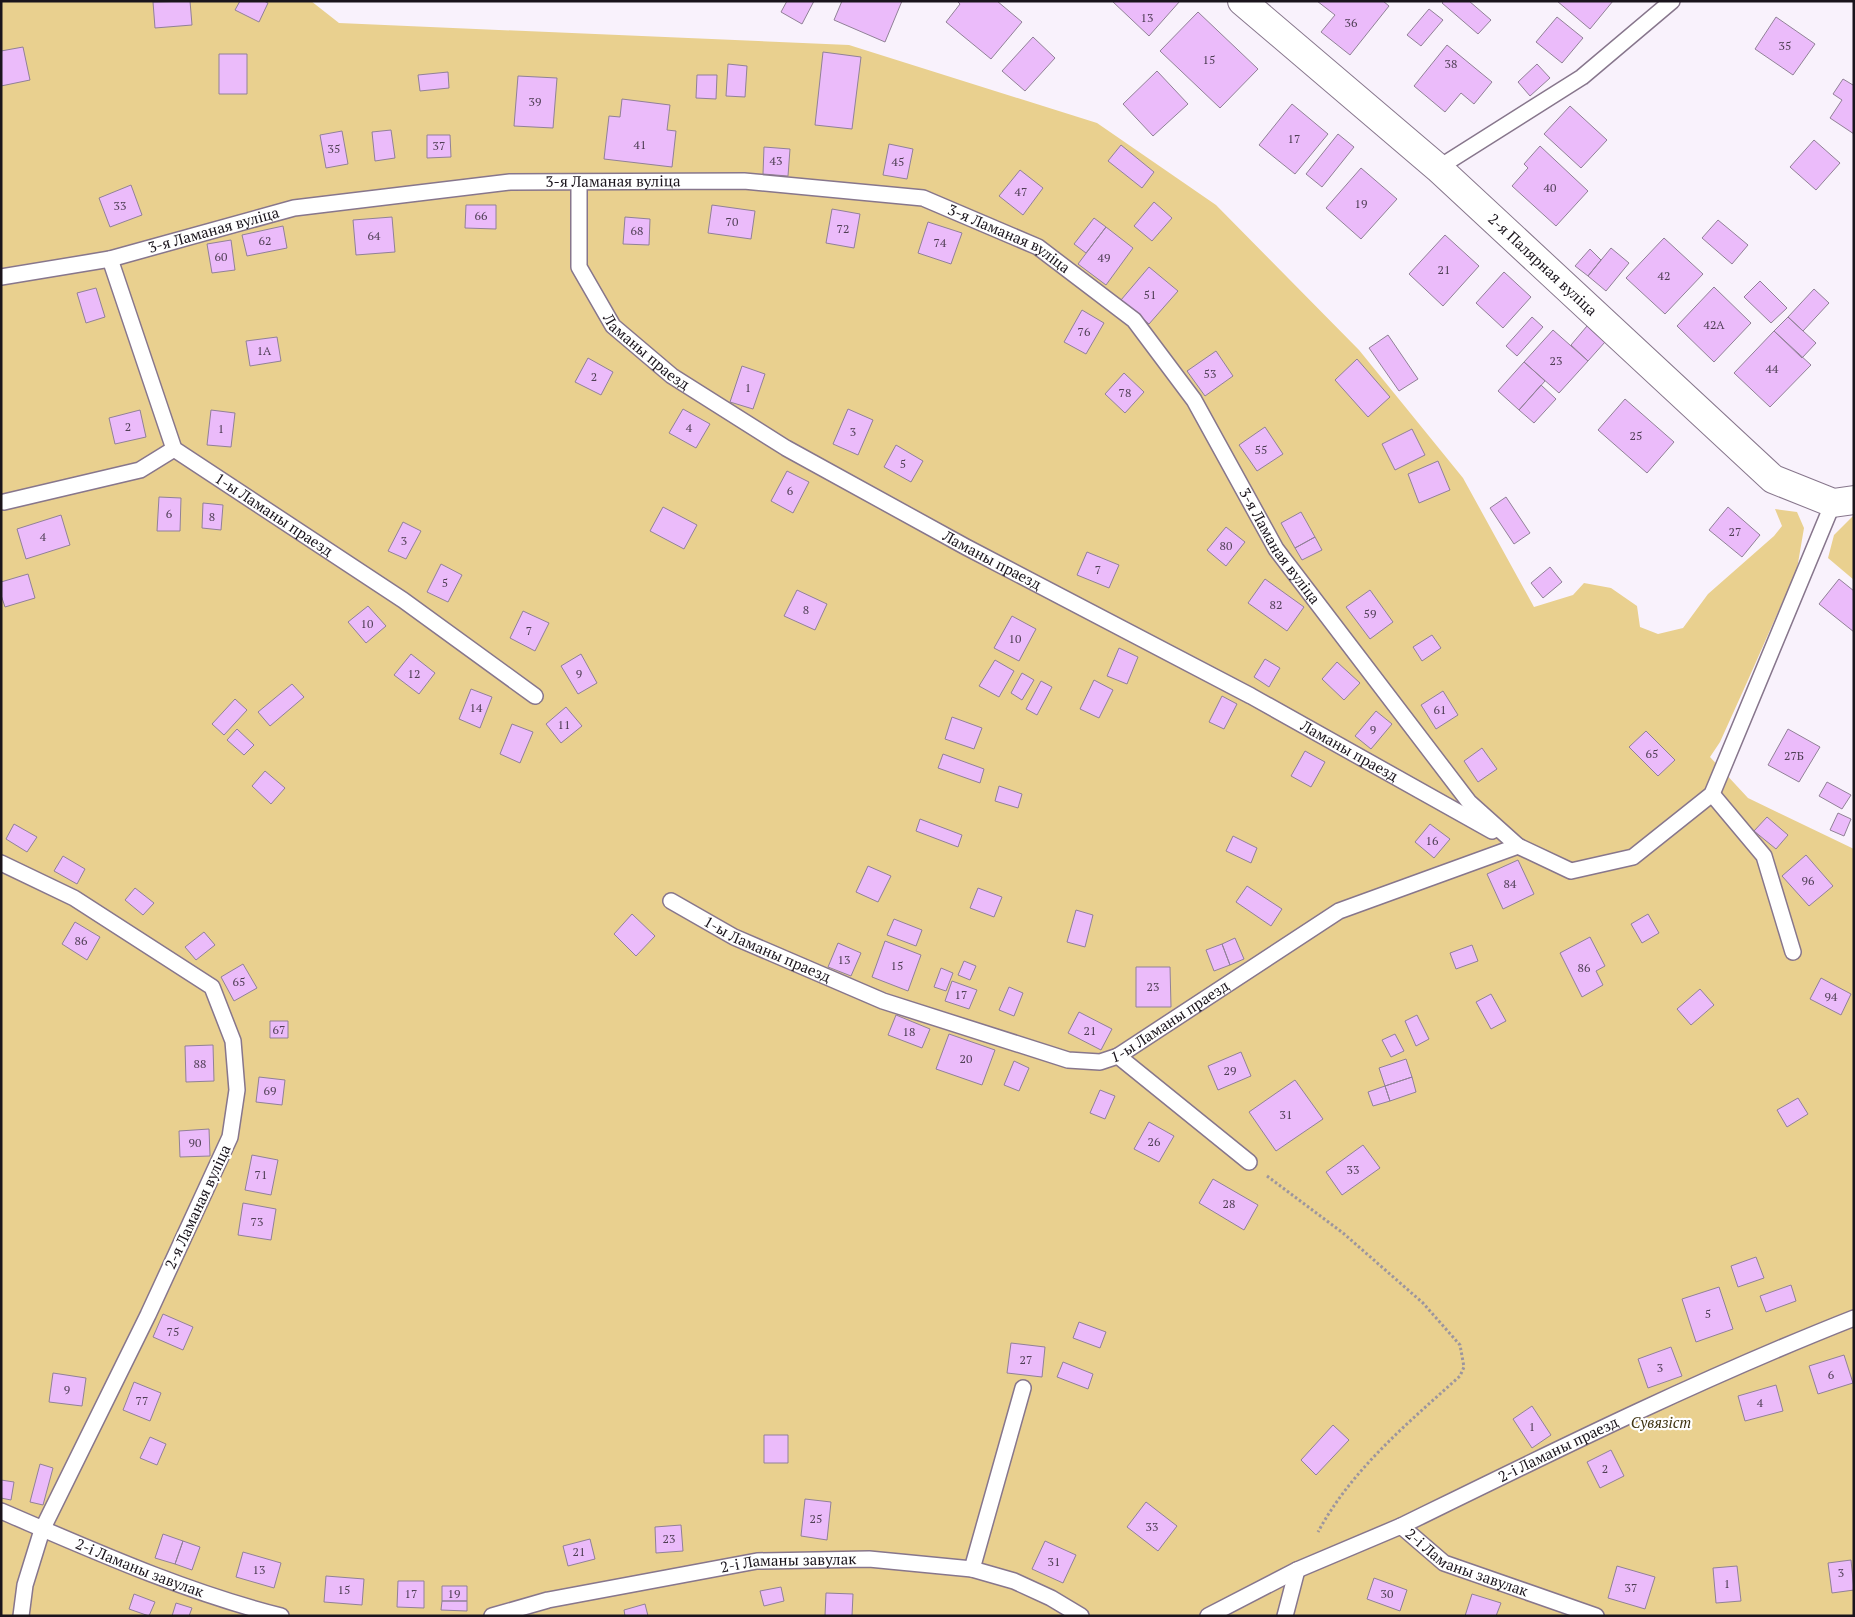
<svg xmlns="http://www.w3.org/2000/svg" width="1855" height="1617" font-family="'PT Serif',serif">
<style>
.green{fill:#e9d08f}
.building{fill:#ebbbfa;stroke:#918197}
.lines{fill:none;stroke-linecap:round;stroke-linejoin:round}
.service-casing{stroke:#87768c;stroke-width:18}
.minor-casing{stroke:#87768c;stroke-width:30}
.path{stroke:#9c959e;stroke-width:3;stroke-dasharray:2.5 2.5;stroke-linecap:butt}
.service{stroke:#fff;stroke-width:15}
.minor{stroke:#fff;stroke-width:28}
.labels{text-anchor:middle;stroke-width:4.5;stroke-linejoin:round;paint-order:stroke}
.number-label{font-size:12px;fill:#4e3e54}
.street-label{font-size:15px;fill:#1a141c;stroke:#fff}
.park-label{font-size:15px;font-style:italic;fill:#403513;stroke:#fff}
</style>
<rect width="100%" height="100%" fill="#f9f2fc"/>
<!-- green -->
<path class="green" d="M1,1h310l28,22 510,22 248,78 119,82 143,145 104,128 71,129 39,-12 11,-12 27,5 26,18 3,21 18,7 25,-6 25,-34 66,-58 8,-10 -7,-17 22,3 7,16 -7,41 -49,111 -28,62 -10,15 38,41 106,51v767h-1853z
M1854,515v65l-26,-22 6,-23z"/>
<!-- building -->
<path class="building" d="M190,1l2,24 -37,3 -2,-26z
M240,1h24l4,2 -9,19 -24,-12z
M787,1h27l-12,23 -21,-12z
M842,1h60l-17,41 -51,-22z
M957,1h40l25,21 -31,37 -45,-37 14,-18z
M1112,1h68l-31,35z
M1317,1h66l6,5 -39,49 -29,-23 14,-17z
M1444,1h25l22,19 -13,14 -36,-31z
M1557,1h56l-23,28z
M1429,9l14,11 -22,26 -14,-11z
M1198,12l60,57 -38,39 -60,-57z
M1557,17l26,21 -21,25 -26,-21z
M1776,17l39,27 -22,31 -38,-26z
M1033,37l22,21 -30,33 -23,-20z
M1447,45l45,37 -18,22 -13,-11 -16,19 -31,-26z
M23,47l7,33 -29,6v-35z
M823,52l38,5 -9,72 -37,-4z
M219,54h28v40h-28z
M728,64l19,2 -2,31 -19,-1z
M1537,64l13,14 -20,18 -12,-14z
M1157,71l31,33 -35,32 -30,-32z
M448,72l1,16 -29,3 -2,-16z
M697,75h20l-1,24 -20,-1z
M518,76l39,2 -4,50 -39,-2z
M1843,79l10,6 1,-2v51l-24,-16 12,-18 -9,-6z
M622,99l48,6 -3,25 9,1 -4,36 -68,-8 5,-43 11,1z
M1292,104l36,30 -33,40 -36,-29z
M1570,106l37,34 -26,28 -37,-34z
M391,130l4,28 -20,3 -3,-29z
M342,131l6,33 -22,4 -6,-33z
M1338,134l16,13 -32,40 -16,-13z
M427,135h23l1,22 -24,1z
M1814,140l26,23 -24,27 -26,-23z
M889,144l24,5 -6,30 -24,-4z
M1121,145l33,27 -12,16 -34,-27z
M1540,146l48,45 -32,35 -44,-40 16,-18 -4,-4z
M764,147l26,2 -2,27 -25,-2z
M1361,168l36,31 -36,40 -35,-31z
M1020,170l23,18 -20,27 -24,-19z
M131,185l11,30 -32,12 -11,-29z
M1154,202l18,16 -20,23 -18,-15z
M466,205h30v24l-31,-1z
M712,205l43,6 -4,28 -43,-6z
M832,209l28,5 -6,34 -28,-5z
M392,217l3,35 -39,3 -3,-35z
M625,217l25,2 -1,26 -26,-1z
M1094,218l12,9 -20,26 -12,-9z
M1718,220l30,25 -16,19 -30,-26z
M928,222l34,11 -11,31 -33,-11z
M283,226l4,22 -40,8 -5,-21z
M1106,227l27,21 -27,37 -28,-21z
M1445,235l34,31 -36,40 -34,-32z
M1664,238l39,36 -38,40 -39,-36z
M231,240l4,30 -23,3 -5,-29z
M1611,248l18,15 -23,28 -18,-15z
M1590,249l11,11 -13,16 -13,-10z
M1149,267l29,24 -29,33 -28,-24z
M1504,272l27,25 -28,31 -27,-25z
M1760,281l27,27 -16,15 -27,-26z
M1714,287l37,36 -37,39 -37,-36z
M96,288l9,29 -19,6 -9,-30z
M1814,289l15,14 -26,28 -15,-14z
M1082,310l22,13 -18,31 -22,-12z
M1532,317l11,10 -26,29 -11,-10z
M1788,317l28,26 -14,15 -28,-27z
M1587,326l18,16 -17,19 -17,-16z
M1553,330l35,31 -29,32 -35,-31z
M1774,331l37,34 -41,42 -36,-34z
M1388,335l30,44 -19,12 -30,-43z
M277,337l4,24 -31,5 -4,-25z
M1216,351l17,25 -28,20 -18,-25z
M588,358l25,14 -12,23 -26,-13z
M1357,359l33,38 -22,20 -33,-37z
M1524,362l21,19 -26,29 -21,-19z
M742,366l23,8 -12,35 -23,-7z
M1124,373l20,19 -19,21 -20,-19z
M1541,385l15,14 -22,24 -15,-13z
M1625,399l49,43 -27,31 -49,-43z
M683,409l27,15 -14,24 -27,-15z
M848,409l25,11 -15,35 -25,-11z
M140,410l6,27 -31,7 -6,-26z
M211,410l24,3 -4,34 -24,-2z
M1265,427l18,27 -26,17 -18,-26z
M1412,429l13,26 -30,15 -13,-26z
M896,445l27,16 -12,21 -27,-15z
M1438,461l12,29 -31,13 -11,-29z
M787,471l22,11 -16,31 -22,-12z
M159,497l22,1 -1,33h-23z
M1506,497l24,36 -16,11 -24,-36z
M203,503l20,2 -2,25 -19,-2z
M663,507l34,18 -13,24 -34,-18z
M1728,507l32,28 -18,22 -33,-27z
M1301,512l14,25 -20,11 -14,-25z
M61,515l9,30 -44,14 -9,-30z
M403,522l18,9 -15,28 -18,-8z
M1226,527l19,15 -19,24 -19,-16z
M1315,537l7,13 -20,10 -7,-12z
M1087,552l32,13 -10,23 -32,-13z
M441,564l21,11 -14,27 -21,-10z
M1550,567l12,15 -19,16 -12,-15z
M28,574l7,24 -30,9 -4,-12v-13z
M1265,579l39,28 -17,24 -39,-28z
M1839,579l15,12v41l-35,-28z
M797,590l30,14 -12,26 -31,-14z
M1370,590l23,32 -23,17 -24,-32z
M368,606l18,20 -20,17 -18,-21z
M523,611l26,12 -14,28 -25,-13z
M1012,616l24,13 -17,32 -25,-13z
M1432,635l9,13 -19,13 -9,-14z
M1119,648l19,9 -11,27 -20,-8z
M411,654l24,19 -16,21 -25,-19z
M581,654l16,29 -19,11 -17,-28z
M1265,659l15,9 -11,19 -15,-10z
M995,660l19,11 -15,26 -20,-11z
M1337,662l23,21 -16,17 -22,-21z
M1022,673l12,7 -12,20 -11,-7z
M1094,680l19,10 -14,28 -19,-9z
M1041,681l11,6 -15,28 -11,-6z
M292,684l12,13 -34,29 -12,-14z
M471,689l21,8 -12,31 -21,-9z
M1443,691l15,24 -22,14 -15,-24z
M1222,696l15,8 -13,25 -15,-7z
M235,699l12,11 -23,25 -12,-11z
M566,707l16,19 -21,17 -15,-19z
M1376,711l16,13 -21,25 -16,-13z
M952,717l30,11 -8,21 -29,-10z
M512,724l21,8 -13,31 -20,-9z
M237,729l17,16 -10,10 -17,-15z
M1788,729l32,18 -21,35 -31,-17z
M1646,731l29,29 -17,16 -29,-29z
M1482,748l15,21 -19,13 -14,-21z
M1305,751l20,11 -14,25 -20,-11z
M943,754l41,15 -4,14 -42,-15z
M265,771l20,17 -14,16 -19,-18z
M1827,782l24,13 -9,14 -23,-13z
M999,786l23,8 -4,14 -23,-7z
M1838,813l13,6 -7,17 -14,-6z
M1767,817l21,18 -12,14 -22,-18z
M920,819l42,16 -4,12 -42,-16z
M14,824l23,13 -10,15 -21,-13z
M1430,824l20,15 -16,19 -19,-16z
M1233,836l24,12 -6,15 -25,-12z
M1806,855l27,31 -24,20 -27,-30z
M63,856l22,13 -8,15 -23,-13z
M1518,860l16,34 -31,15 -16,-35z
M868,866l23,10 -13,26 -22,-10z
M1247,886l35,23 -11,17 -35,-24z
M135,888l19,15 -11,12 -18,-15z
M978,888l24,9 -8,20 -24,-9z
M1076,910l17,5 -8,32 -18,-5z
M632,914l23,22 -19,20 -22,-22z
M1648,914l11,19 -17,10 -11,-19z
M894,919l28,11 -6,16 -29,-11z
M75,922l25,15 -13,23 -25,-16z
M204,932l11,13 -19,15 -11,-13z
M1590,937l15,29 -9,5 7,14 -21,12 -22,-44z
M1235,938l9,21 -14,6 -8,-21z
M885,941l36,14 -13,36 -36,-14z
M838,943l23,10 -10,23 -23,-9z
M1222,944l8,21 -16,6 -8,-21z
M1472,945l6,16 -22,8 -6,-16z
M964,961l12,5 -6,14 -12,-5z
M243,964l14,24 -23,13 -13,-24z
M1136,967h34l1,40h-35z
M941,968l12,5 -7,18 -12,-4z
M1821,978l30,16 -10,21 -31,-16z
M952,981l25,9 -8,19 -24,-8z
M1009,987l14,6 -9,23 -15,-6z
M1700,989l14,16 -23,20 -14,-16z
M1491,994l15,27 -15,8 -15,-27z
M1079,1012l33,17 -11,21 -33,-17z
M896,1015l34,14 -8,19 -34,-13z
M1417,1015l12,24 -13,7 -11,-25z
M270,1021h18v17h-18z
M949,1034l46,16 -13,35 -46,-16z
M1395,1034l9,17 -13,6 -9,-17z
M213,1045l1,36 -28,1 -1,-36z
M1241,1052l10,24 -33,14 -10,-24z
M1406,1059l6,18 -27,9 -6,-18z
M1014,1061l15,7 -10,23 -15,-6z
M259,1077l26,3 -3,25 -26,-3z
M1412,1077l4,15 -26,9 -5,-15z
M1295,1080l28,39 -47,32 -27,-39z
M1385,1086l5,15 -17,5 -5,-14z
M1100,1090l15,6 -10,23 -15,-6z
M1798,1098l10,16 -21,13 -10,-17z
M1149,1122l25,14 -15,26 -25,-13z
M209,1129l1,27 -30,1 -1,-26z
M1363,1145l17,23 -38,27 -16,-23z
M252,1155l26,5 -7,35 -26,-5z
M1213,1179l45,26 -14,25 -45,-27z
M243,1203l33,6 -5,31 -33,-5z
M1756,1257l8,21 -26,9 -7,-21z
M1791,1285l5,16 -30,11 -6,-16z
M1719,1287l14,42 -37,13 -14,-43z
M163,1314l30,13 -10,23 -30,-13z
M1079,1322l27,10 -6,16 -27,-10z
M1011,1343l34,4 -3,30 -35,-4z
M1671,1347l11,29 -34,12 -10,-29z
M1844,1355l9,28 -35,11 -9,-28z
M1063,1362l30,12 -5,15 -31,-12z
M53,1373l33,5 -4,28 -33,-4z
M134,1382l27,11 -11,28 -27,-11z
M1776,1385l7,26 -38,10 -7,-25z
M1532,1406l19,29 -19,13 -19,-29z
M1333,1425l16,15 -33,35 -15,-15z
M764,1435h24v28h-24z
M150,1437l16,7 -9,21 -17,-7z
M1611,1450l13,26 -24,12 -13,-26z
M40,1464l13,4 -10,37 -13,-3z
M1,1480l13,2 -3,18 -10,-2z
M805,1499l26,3 -4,38 -26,-4z
M1146,1502l31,24 -19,25 -31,-24z
M681,1525l2,26 -27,2 -1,-26z
M163,1534l20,7 -8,23 -20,-6z
M590,1539l5,20 -27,7 -5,-20z
M183,1541l17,6 -8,23 -17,-6z
M1045,1541l31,14 -13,28 -31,-14z
M243,1552l38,11 -7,25 -38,-11z
M1851,1560l3,30 -22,3 -4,-30z
M1617,1566l38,11 -10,32 -37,-11z
M1737,1566l4,35 -25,2 -3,-35z
M326,1576l38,3 -2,26 -38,-3z
M1374,1578l33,12 -7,21 -33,-12z
M398,1581h26v27l-27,-1z
M442,1586h25v15h-25z
M781,1587l3,14 -20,5 -4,-15z
M826,1593l27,1 -1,22h-27z
M134,1594l21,8 -6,14 -20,-7z
M1472,1594l29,9 -5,13h-31z
M442,1601h25v10l-26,-1z
M176,1603l16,5 -3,8h-17z
M645,1604l3,12h-23l-1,-6z"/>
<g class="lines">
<!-- service casing -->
<g class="service-casing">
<g id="service">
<path d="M1438,168l144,-91 90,-76"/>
<path id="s1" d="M579,182v85l34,59 59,50 114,72 180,99 285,149 241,135"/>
<path id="s2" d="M110,259l64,190 229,151 132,96"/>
<path id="s3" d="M1,277l109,-18 184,-51 216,-26 234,-1 179,17 115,49 96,73 60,80 82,149 193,253 49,44 53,25 62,-14 79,-63 121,-291"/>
<path d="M4,502l136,-32 34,-21"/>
<path d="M1712,794l52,62 29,96"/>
<path d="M1,863l73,35 138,89 21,54 4,49 -7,47 -82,178 -106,215 -17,55 -4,31"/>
<path id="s4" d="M671,901l63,36 149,64 185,59 32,2 18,-6 221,-145 179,-65"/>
<path d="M1118,1056l131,106"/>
<path id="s5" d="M1,1511c91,39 184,81 280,105"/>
<path id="s6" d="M1401,1526c149,-73 298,-147 453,-208"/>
<path d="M972,1569l51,-181"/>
<path id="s7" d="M492,1616l56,-16 209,-39 112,-2 103,10 42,12 37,17 30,18"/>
<path id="s8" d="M1208,1616l89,-46 104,-44 43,37 152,53"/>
<path d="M1285,1616l12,-46"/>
</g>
</g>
<!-- minor casing -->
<g class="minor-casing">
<g id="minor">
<path id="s9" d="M1242,1l196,167 335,311 60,24 21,-3"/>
</g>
</g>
<!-- path -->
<path class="path" d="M1267,1176l76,57 80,70 37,42 4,22 -4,9c-52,47 -108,93 -142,156"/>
<!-- service -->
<use href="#service" class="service"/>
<!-- minor -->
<use href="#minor" class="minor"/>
</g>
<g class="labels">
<!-- number labels -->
<g class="number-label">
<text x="1147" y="22">13</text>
<text x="1351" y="27">36</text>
<text x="1785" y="50">35</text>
<text x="1209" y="64">15</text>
<text x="1451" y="68">38</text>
<text x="535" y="106">39</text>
<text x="1294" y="143">17</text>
<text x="640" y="149">41</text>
<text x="439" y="150">37</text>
<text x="334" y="153">35</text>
<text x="776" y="165">43</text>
<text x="898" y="166">45</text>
<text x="1550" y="192">40</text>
<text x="1021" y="196">47</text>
<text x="1361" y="208">19</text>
<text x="120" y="210">33</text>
<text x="481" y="220">66</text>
<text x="732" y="226">70</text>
<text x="843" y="233">72</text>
<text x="637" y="235">68</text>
<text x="374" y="240">64</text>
<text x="265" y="245">62</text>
<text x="940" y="247">74</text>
<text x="221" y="261">60</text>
<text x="1104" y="262">49</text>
<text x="1444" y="274">21</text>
<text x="1664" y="280">42</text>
<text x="1150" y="299">51</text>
<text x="1714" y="329">42А</text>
<text x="1084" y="336">76</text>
<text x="264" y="355">1А</text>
<text x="1556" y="365">23</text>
<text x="1772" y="373">44</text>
<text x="1210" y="378">53</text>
<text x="594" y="381">2</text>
<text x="748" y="392">1</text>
<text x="1125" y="397">78</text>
<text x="128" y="431">2</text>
<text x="689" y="432">4</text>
<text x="221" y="433">1</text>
<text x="853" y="436">3</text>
<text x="1636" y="440">25</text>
<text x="1261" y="454">55</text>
<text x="903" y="468">5</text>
<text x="790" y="495">6</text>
<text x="169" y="518">6</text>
<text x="212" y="521">8</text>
<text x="1735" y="536">27</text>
<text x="43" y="541">4</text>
<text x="404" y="545">3</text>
<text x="1226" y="550">80</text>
<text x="1098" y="574">7</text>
<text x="445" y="587">5</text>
<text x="1276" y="609">82</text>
<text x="806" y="614">8</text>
<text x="1370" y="618">59</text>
<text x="367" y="628">10</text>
<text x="529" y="635">7</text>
<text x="1015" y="643">10</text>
<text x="414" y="678">12</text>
<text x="579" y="678">9</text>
<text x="476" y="712">14</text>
<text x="1440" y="714">61</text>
<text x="564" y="729">11</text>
<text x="1373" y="734">9</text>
<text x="1652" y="758">65</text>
<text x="1794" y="760">27Б</text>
<text x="1432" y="845">16</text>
<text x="1808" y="885">96</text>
<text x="1510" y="888">84</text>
<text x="81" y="945">86</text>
<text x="844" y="964">13</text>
<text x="897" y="970">15</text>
<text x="1584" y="972">86</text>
<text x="239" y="986">65</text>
<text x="1153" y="991">23</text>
<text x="961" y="999">17</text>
<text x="1831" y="1001">94</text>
<text x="279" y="1034">67</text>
<text x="1090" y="1035">21</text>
<text x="909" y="1036">18</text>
<text x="966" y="1063">20</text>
<text x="200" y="1068">88</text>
<text x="1230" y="1075">29</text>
<text x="270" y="1095">69</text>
<text x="1286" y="1119">31</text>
<text x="1154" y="1146">26</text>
<text x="195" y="1147">90</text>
<text x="1353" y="1174">33</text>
<text x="261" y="1179">71</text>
<text x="1229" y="1208">28</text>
<text x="257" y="1226">73</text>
<text x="1708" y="1318">5</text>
<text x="173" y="1336">75</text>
<text x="1026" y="1364">27</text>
<text x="1660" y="1372">3</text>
<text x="1831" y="1379">6</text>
<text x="67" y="1394">9</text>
<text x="142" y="1405">77</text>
<text x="1760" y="1407">4</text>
<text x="1532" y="1431">1</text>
<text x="1605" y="1473">2</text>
<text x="816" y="1523">25</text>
<text x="1152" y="1531">33</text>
<text x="669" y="1543">23</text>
<text x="579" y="1556">21</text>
<text x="1054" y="1566">31</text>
<text x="259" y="1574">13</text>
<text x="1841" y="1577">3</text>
<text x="1727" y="1588">1</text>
<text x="1631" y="1592">37</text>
<text x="344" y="1594">15</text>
<text x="411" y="1598">17</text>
<text x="454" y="1598">19</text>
<text x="1387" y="1598">30</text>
</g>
<!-- street labels -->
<g class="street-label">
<text dy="5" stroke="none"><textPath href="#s3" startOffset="622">3-я Ламаная вуліца</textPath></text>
<text dy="5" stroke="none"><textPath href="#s3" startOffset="218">3-я Ламаная вуліца</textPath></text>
<text dy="5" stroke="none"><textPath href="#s3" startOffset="1028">3-я Ламаная вуліца</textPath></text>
<text dy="5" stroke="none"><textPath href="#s9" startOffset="400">2-я Палярная вуліца</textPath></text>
<text dy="5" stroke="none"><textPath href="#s1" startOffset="195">Ламаны праезд</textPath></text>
<text dy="5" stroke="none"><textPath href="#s2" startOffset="320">1-ы Ламаны праезд</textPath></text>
<text dy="5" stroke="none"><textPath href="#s3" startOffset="1448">3-я Ламаная вуліца</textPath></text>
<text dy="5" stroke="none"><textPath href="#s1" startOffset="600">Ламаны праезд</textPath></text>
<text dy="5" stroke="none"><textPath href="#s1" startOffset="1005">Ламаны праезд</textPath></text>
<text dy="5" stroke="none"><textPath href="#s4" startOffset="108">1-ы Ламаны праезд</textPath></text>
<text dy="5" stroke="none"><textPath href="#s4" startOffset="542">1-ы Ламаны праезд</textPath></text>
<text transform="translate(198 1207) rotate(-65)" y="5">2-я Ламаная вуліца</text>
<text dy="5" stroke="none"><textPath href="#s6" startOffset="175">2-і Ламаны праезд</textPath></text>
<text dy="5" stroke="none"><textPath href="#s8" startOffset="290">2-і Ламаны завулак</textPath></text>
<text dy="5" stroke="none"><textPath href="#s7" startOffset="302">2-і Ламаны завулак</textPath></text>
<text dy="5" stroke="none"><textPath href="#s5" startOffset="150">2-і Ламаны завулак</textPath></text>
</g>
<!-- park labels -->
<g class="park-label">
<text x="1661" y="1428">Сувязіст</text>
</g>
</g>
<!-- border -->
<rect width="1855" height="1617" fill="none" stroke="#1a141c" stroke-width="5"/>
</svg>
